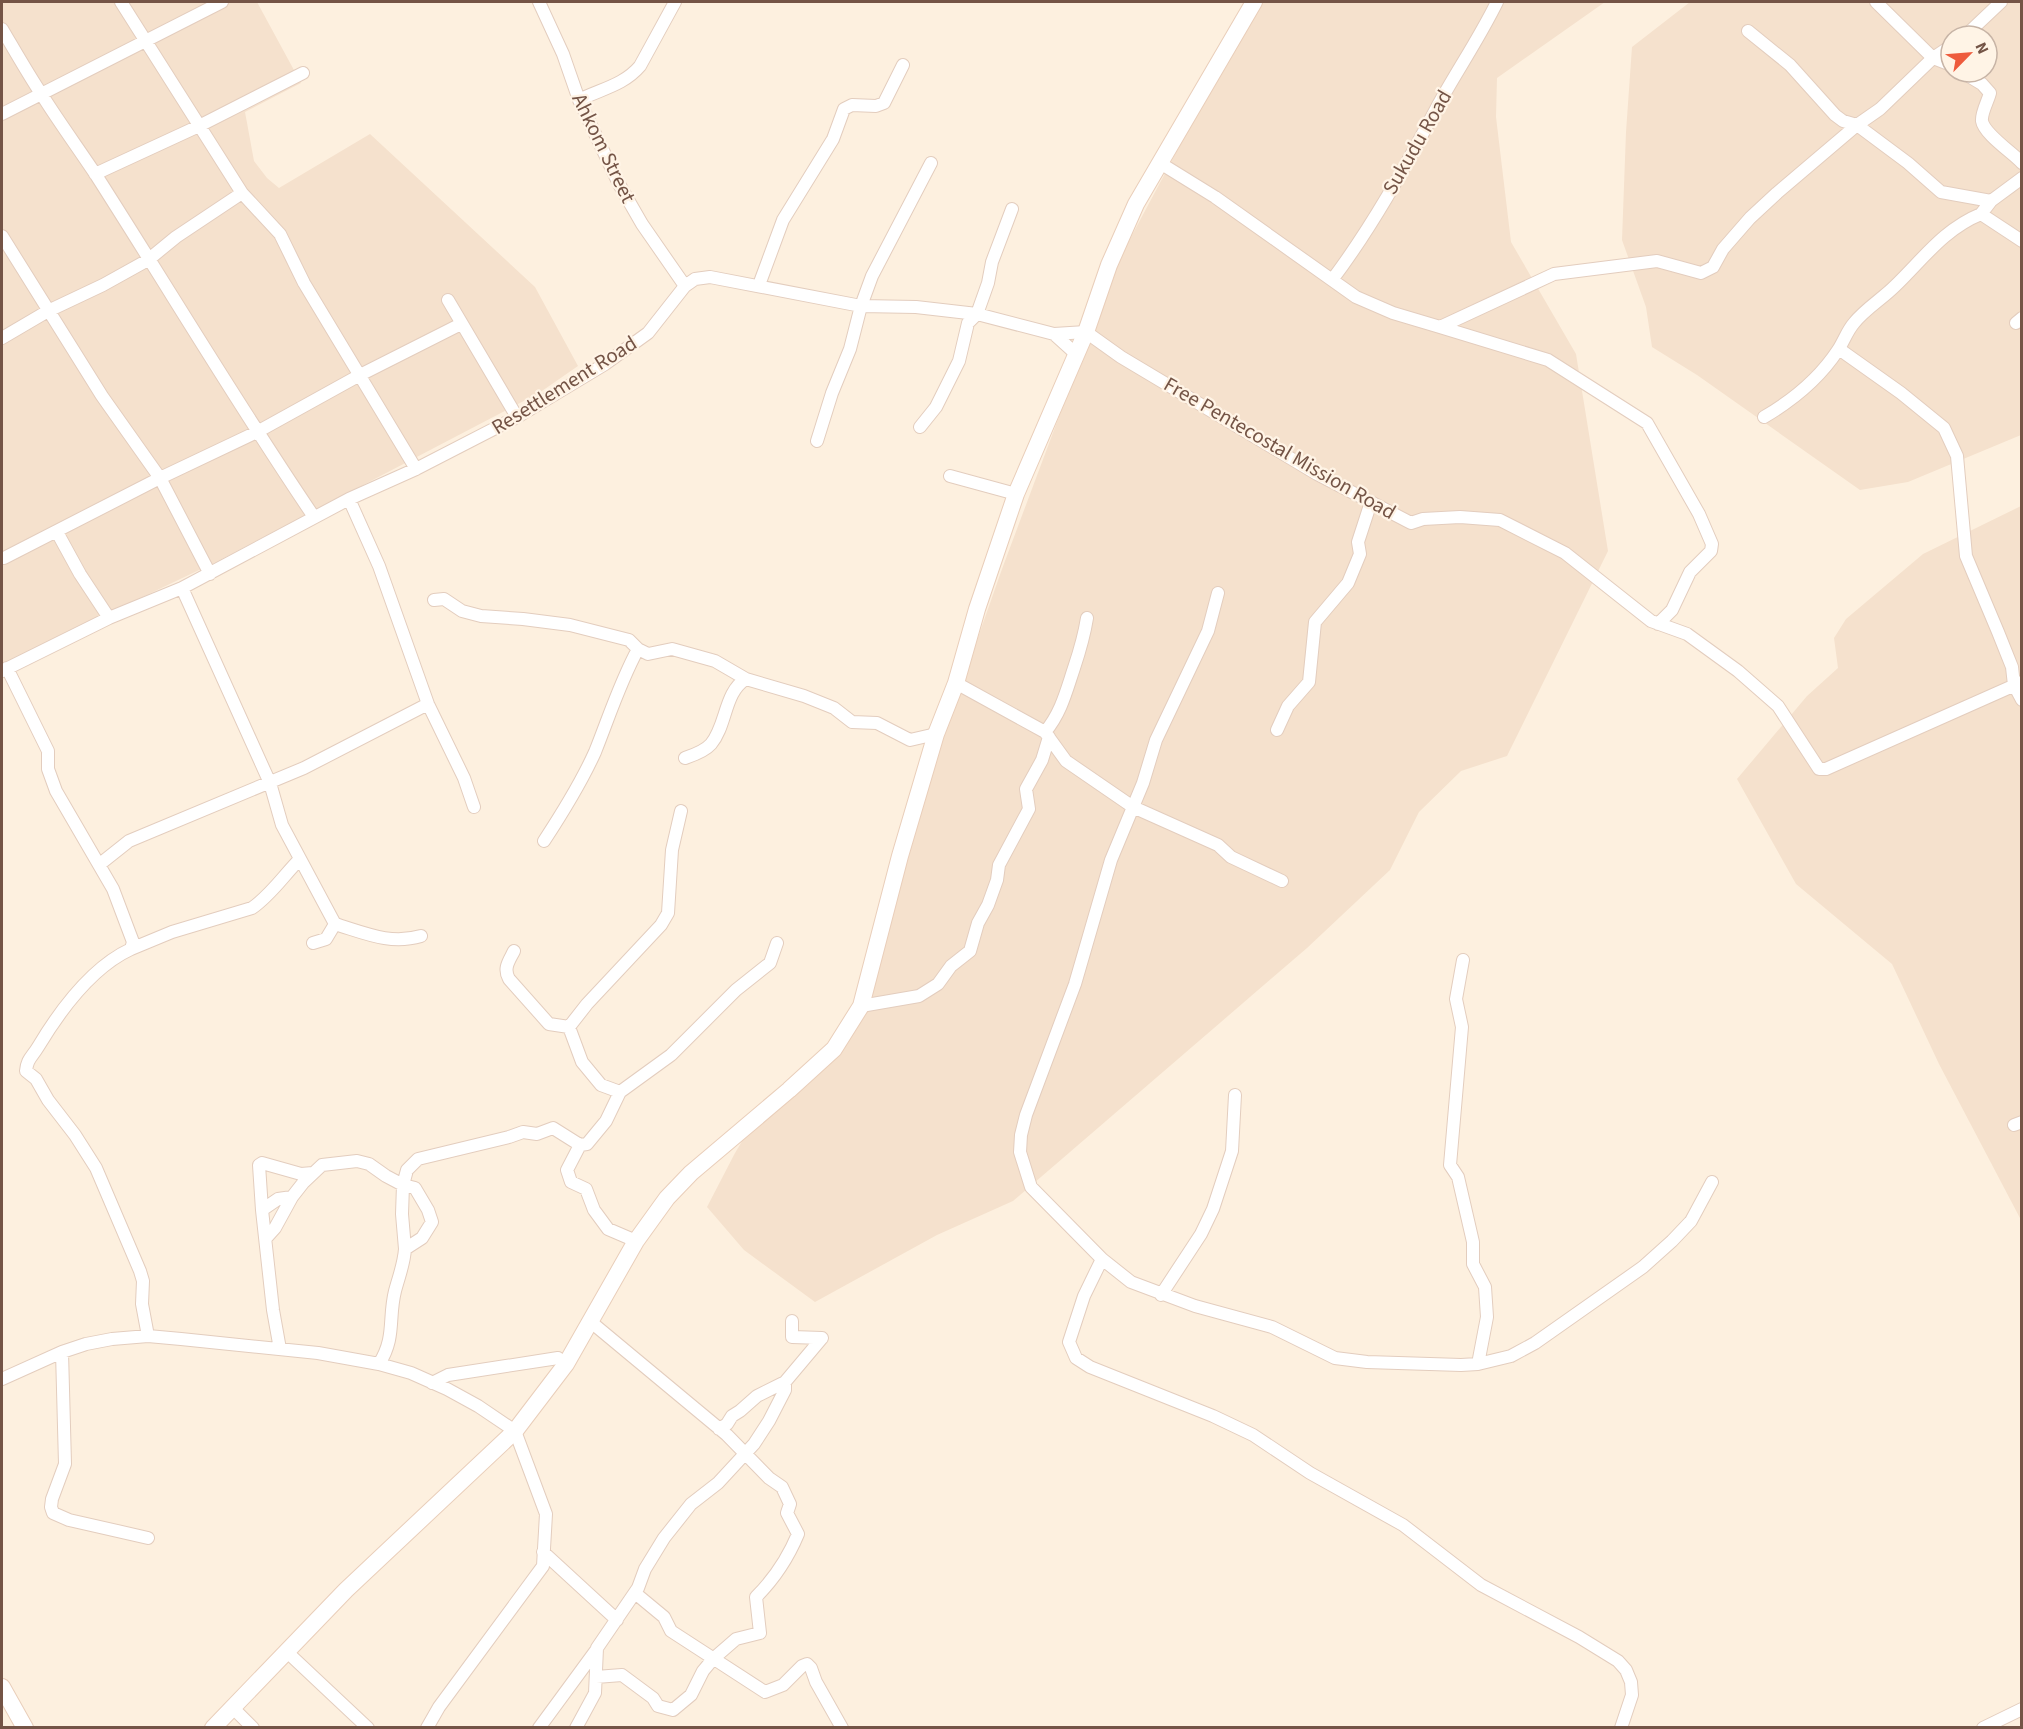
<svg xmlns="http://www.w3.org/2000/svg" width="2023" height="1729" font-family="'Source Sans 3',sans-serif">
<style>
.residential{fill:#f5e1cd;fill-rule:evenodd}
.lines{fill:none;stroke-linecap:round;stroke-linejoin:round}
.minor-casing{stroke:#e3cdbe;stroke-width:14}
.secondary-casing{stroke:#e9ceba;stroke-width:18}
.minor{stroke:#fff;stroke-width:12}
.secondary{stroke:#fff;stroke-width:16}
.labels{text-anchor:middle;stroke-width:4.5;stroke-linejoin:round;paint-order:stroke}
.street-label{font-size:21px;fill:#745446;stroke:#fff4e6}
</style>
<rect width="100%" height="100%" fill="#fdf0df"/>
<!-- residential -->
<path class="residential" d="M2,2h255l44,81 -56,29 9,49 13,17 12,10 91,-54 165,153 43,79 -39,27 -323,169 -214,102z
M1259,2h346l-108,76 -1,39 15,125 65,112 32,197 -101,205 -46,15 -42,41 -29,58 -83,78 -294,253 -76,34 -122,67 -71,-52 -37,-43 28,-54 15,-25 81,-65 52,-113 53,-193 66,-188 113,-302 125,-234z
M1690,2h331v433l-113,47 -48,8 -163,-115 -45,-28 -6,-40 -24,-67 4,-108 6,-85zM1951,36h36v36h-36z
M2021,506v714l-82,-156 -47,-100 -96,-80 -59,-105 70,-83 31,-28 -4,-30 12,-19 77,-65z"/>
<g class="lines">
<!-- minor casing -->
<g class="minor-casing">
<path id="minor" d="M121,2l121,191 38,41 24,49 112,186
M539,2l24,52 16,46 40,84 23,40 43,62
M1876,2l57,56 18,7
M2,29c13,22 26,45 40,66 17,27 36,53 54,80 73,114 142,230 218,342
M1748,31l42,34 45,50 8,6 14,4 51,38 33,29 50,9
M1965,36l36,-34
M1962,72l20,12 8,9c-2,8 -9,20 -8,28 2,13 31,32 40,42
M579,100c22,-11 45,-15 61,-34l35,-64
M2,114l220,-112
M1160,163l55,34 141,100 37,16 47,14 114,-53 103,-13 44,12 12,-6 10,-18 27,-31 27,-25 80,-68 23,-16 53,-51 18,-12
M95,174l104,-48 104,-53
M2022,178l-31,23 -10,13 41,27
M2,236l100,160 58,82 50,96
M1332,280c40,-53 73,-113 104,-171 20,-37 43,-70 61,-107
M759,285l24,-65 50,-81 11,-30 8,-4 24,1 8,-3 19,-38
M448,300l69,117
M2016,323l6,-5
M1440,327l108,33 99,63 52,91 13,30 -1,7 -21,21 -18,38 -14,14
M1054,334l21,19
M2,338l46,-27 55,-26 45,-25 28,-23 66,-44
M1839,349l62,44 43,35 13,28 9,100 32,76 14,35 2,18 8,15
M1764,417c29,-17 55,-38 74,-67 6,-9 9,-19 16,-27 11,-14 28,-24 41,-37 28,-27 49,-57 86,-72
M920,427l16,-20 23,-46 9,-38 9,-9 11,-31 4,-21 20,-53
M817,441l15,-48 18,-44 11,-43 11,-30 59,-113
M950,476l66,18
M349,499l30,67 49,138 36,74 10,29
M57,532l23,42 29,44
M4,558l156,-80 97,-46 103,-57 101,-51
M182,588l88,195 12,42 53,99c30,9 55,21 86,12
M1218,593l-10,38 -52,109 -13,43 -32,77 -36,124 -49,131 -5,20 -1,17 11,35 71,72 29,23 64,24 77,21 63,31 32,4 94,3 17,-1 33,-8 24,-13 108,-76 29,-26 19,-20 21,-39
M434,600l10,-1 18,12 19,5 42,3 47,6 59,15 9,9 10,5 24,-5 43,12 31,18 58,17 30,12 18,14 25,1 33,17 26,-6
M7,668l41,83v18l8,22 57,98 20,53 -2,7c-39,18 -72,63 -93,98 -6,10 -11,12 -12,24l10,8 12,21 27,35 21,33 44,103 3,10 -1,23 6,32
M2,671l107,-53 73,-30 167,-89 67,-30 101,-52 88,-53 43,-31 37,-47 10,-7 15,-2 151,29 55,1 61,7 77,20 32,-2 35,25 196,117 94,49 12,-4 37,-2 40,3 65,33 86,68 36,13 51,37 40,35 41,63h7l196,-87
M956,683l89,49 21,29 67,46 85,38 13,12 51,24
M1277,730l11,-24 21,-24 6,-60 33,-39 12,-29 -2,-12 13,-40
M1045,732c16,-19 21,-40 29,-64 6,-18 10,-31 13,-50
M685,758c9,-3 20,-7 26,-14 16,-19 13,-52 35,-65
M544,841c19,-29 37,-58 51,-89 14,-35 25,-70 43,-103
M100,864l29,-23 175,-73 124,-64
M313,943l13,-4 9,-15
M131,949l41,-17 80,-24c19,-13 32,-33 48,-49
M514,951c-5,10 -11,17 -5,28l40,45 20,3
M1463,960l-7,39 6,28 -12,138 8,12 15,65v22l12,23 2,30 -9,47
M861,1006l58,-10 19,-12 13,-18 19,-15 8,-28 10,-18 9,-25 2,-15 30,-56 -3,-20 16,-29 7,-23
M620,1092l-19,-7 -19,-23 -13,-35 18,-23 74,-79 7,-12 4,-63 9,-39
M2014,1125l8,-3
M580,1145l-13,25 4,12 15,7 8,21 14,19 28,12
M262,1210l-3,-45 3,-2 39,11 12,-1
M266,1238l9,-10 17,-31
M1102,1259l-18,37 -15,46 7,16 14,9 123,49 40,19 57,38 93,52 78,60 98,52 39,24 8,9 5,12 1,13 -11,33
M1161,1295l40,-61 12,-25 19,-58 3,-56
M792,1321v16l30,1
M591,1322l136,113 42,43 13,9 8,17 -3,9 11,21c-10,24 -24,45 -42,63l4,36 -24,6 -23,20 -10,12 -12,24 -18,15 -15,-4 -5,-8 -31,-23 -26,2
M280,1349l-7,-39 -11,-100 16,-11 14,-2 11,-14 19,-18 35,-4 12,3 17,12 17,9 -1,29 3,35
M62,1352l3,112 -13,35 -1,8 2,6 16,7 79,18
M379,1364c17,-27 9,-45 16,-73 4,-15 9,-27 10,-42l17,-11 10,-16 -4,-12 -13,-22 -12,-3 4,-15 11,-11 91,-22 14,-5 14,2 16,-6 27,17 7,-1 19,-23 14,-29 51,-37 65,-65 34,-27 7,-20
M2,1379l60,-27 24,-8 26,-5 36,-3 33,3 137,14 61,11 32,9 36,16 31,17 37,25 31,83 -3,52 -104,141 -12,21
M432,1383l16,-8 110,-17 8,6
M719,1429l8,-5 5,-8 8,-5 17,-15 28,-14 37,-44
M543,1552l74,68
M635,1593l29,24 7,14 94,61 18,-7 19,-19 5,-2 4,4 5,14 26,46
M286,1651l82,77
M232,1707l21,21
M539,1728l58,-79
M576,1728l19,-35 2,-45 41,-60 7,-19 19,-31 27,-34 27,-21 36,-39 15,-23 16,-31v-8
M1983,1728l39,-19"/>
</g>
<!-- secondary casing -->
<g class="secondary-casing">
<path id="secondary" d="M2,1687l23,41
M213,1728l133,-138 169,-159 51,-67 70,-123 31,-43 24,-25 98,-83 45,-41 27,-43 39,-150 36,-122 20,-51 21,-74 39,-115 70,-162 23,-67 27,-61 118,-202"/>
</g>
<!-- minor -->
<use href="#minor" class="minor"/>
<!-- secondary -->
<use href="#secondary" class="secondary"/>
</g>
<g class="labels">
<!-- street labels -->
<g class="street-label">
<text transform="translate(1417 142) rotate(-60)" y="7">Sukudu Road</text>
<text transform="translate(604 148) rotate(64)" y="7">Ahkom Street</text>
<text transform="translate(564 385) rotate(-32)" y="7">Resettlement Road</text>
<text transform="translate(1280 448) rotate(30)" y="7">Free Pentecostal Mission Road</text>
</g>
</g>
<!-- border -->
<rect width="2023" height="1729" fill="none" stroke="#745446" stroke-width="6"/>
<!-- north arrow -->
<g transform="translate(1969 54) rotate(65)"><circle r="28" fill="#fff4e6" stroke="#c7b4a6" stroke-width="1.5"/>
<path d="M0-4.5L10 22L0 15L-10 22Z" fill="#ee5b3d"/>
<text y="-9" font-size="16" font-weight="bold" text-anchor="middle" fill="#745446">N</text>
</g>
</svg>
